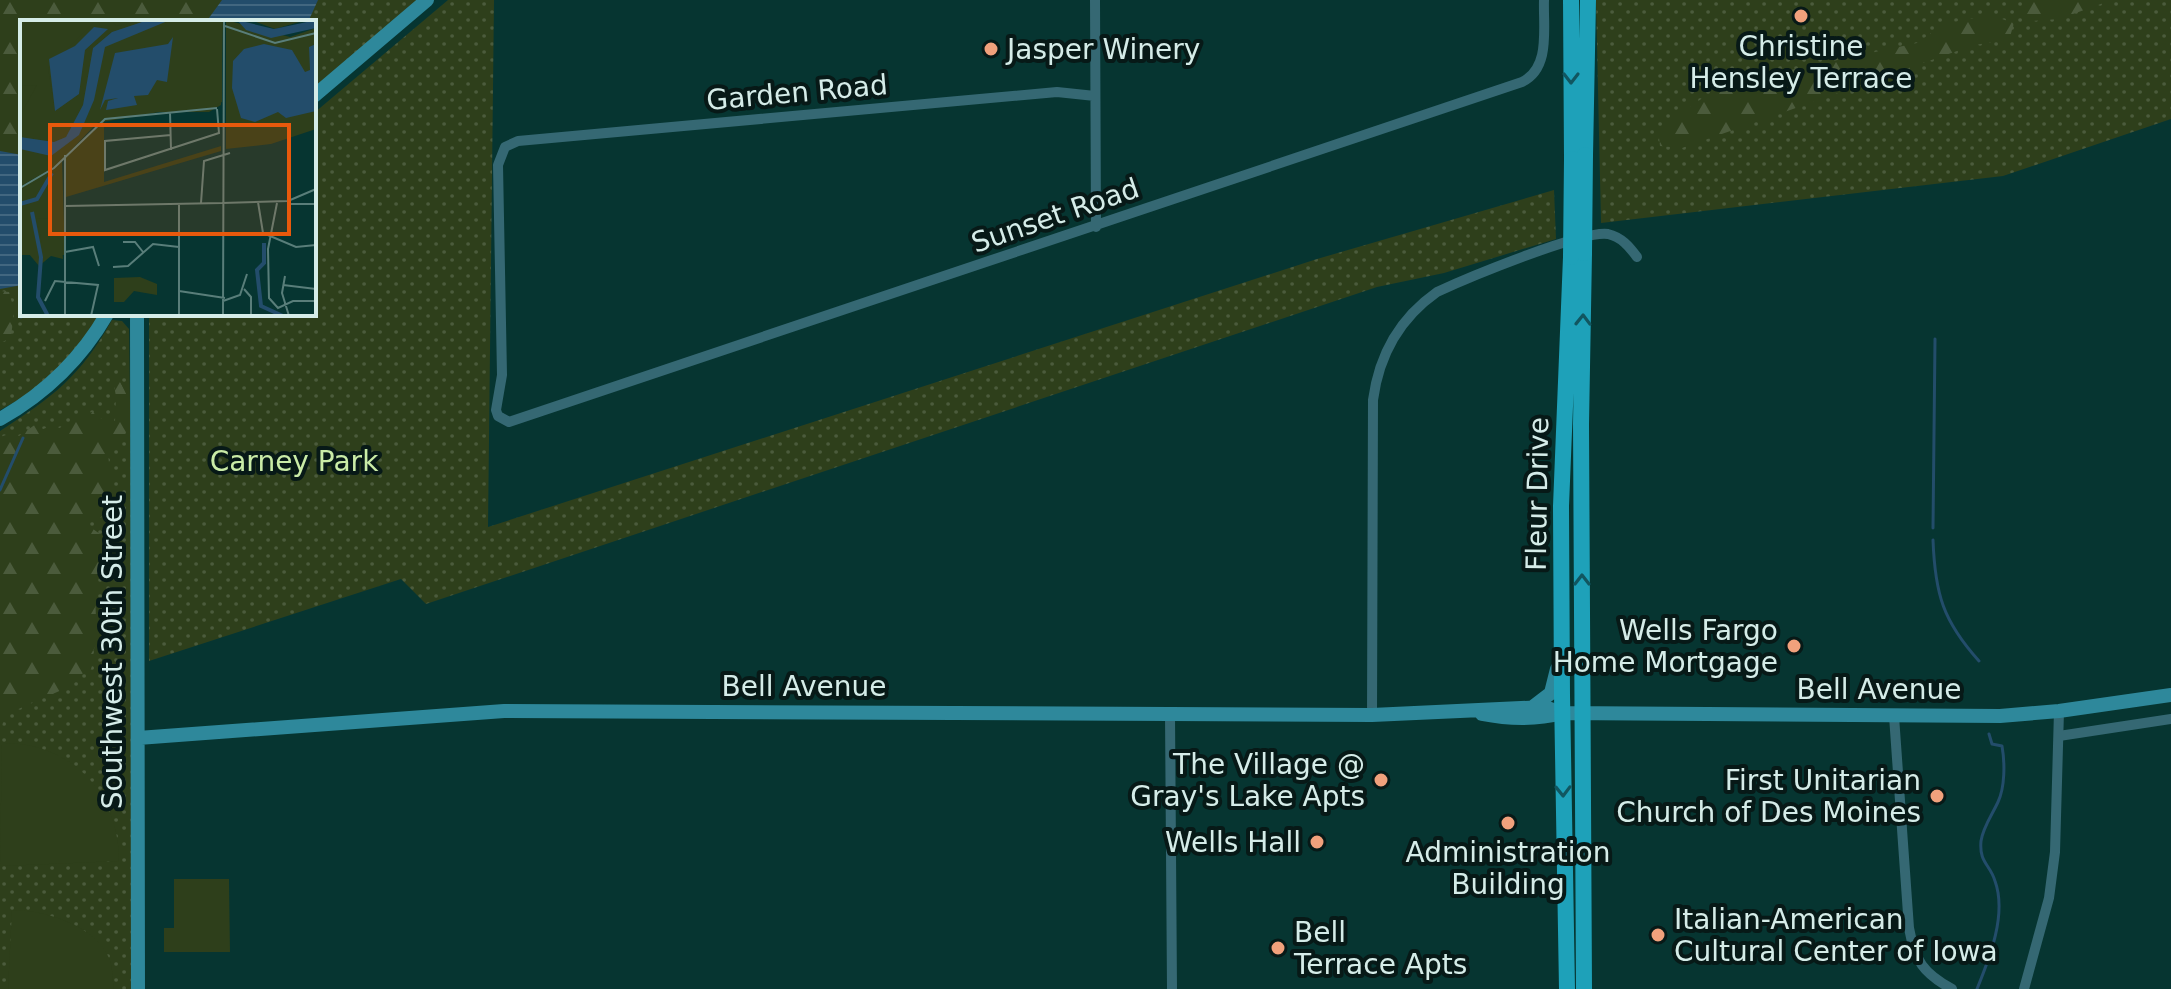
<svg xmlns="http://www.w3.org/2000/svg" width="2171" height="989" font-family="'DejaVu Sans',sans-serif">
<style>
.grass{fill:url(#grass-dots)}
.forest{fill:url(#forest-firs)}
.garden{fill:#2e3f1b}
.water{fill:url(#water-rules)}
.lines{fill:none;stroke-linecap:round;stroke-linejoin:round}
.stream{stroke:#234d6b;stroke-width:3}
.street{stroke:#356873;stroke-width:10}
.secondary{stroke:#2e889b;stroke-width:14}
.primary{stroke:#1ea1b9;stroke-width:16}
.primary-bridge{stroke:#1ea1b9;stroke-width:16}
.oneway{stroke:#115660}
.poi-dot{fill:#f1a17c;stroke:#071917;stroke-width:3}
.labels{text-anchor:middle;stroke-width:8;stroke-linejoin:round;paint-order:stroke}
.poi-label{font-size:28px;fill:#d5ece8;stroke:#071917;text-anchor:end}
.street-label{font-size:28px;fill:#d5ece8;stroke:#071917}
.park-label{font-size:28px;fill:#caeca7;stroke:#071917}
.inset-river{fill:none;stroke:#234d6b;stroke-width:4}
.inset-road{fill:none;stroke:#597e7a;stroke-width:2}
.view{fill:#e8590c;fill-opacity:0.15;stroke:#e8590c;stroke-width:4}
.inset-edge{fill:none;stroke:#d5ece8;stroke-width:4}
</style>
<defs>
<pattern id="grass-dots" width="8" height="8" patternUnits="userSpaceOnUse" patternTransform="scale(2)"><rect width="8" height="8" fill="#2e3f1b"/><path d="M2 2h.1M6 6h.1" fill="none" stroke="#4b5b3c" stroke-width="1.8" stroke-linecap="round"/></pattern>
<pattern id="forest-firs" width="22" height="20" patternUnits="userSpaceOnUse" patternTransform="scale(2)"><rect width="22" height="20" fill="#2e3f1b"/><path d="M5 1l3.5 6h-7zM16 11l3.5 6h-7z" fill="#4b5b3c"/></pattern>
<pattern id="water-rules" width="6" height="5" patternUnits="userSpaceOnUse" patternTransform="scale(2)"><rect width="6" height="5" fill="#234d6b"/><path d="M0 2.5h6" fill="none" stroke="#426780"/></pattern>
</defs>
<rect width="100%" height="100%" fill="#063531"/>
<!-- grass -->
<path class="grass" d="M0,0h420l-106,91v-69h-292v292h79l-20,33 -52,47 -29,16z
M448,0h46l-6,527 829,-268 237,-69 2,49 -112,34 -67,14 -951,317 -25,-25 -252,82v-347h165v-201z
M1596,0h575v119l-168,57 -402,47z
M112,320l10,1 7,8 9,660h-138v-558c55,-36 79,-53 112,-111z"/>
<!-- forest -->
<path class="forest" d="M0,0h222l-16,22h-184v133l-22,-4z
M2023,0h89l-53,19 -28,2 -9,-14z
M1990,15l24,8 -5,17 -35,5 -292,103 -22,-2 -2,-17 46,-32 45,-18 168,-36 27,-19z
M0,291l9,1 5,18 -3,28 -11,5z
M117,375l11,23 -3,9 3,2c1,21 -2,33 -20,45l1,9 4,6v36l-16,16 -11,-6v9l21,15 3,17 -5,18 -7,3 -3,9 4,5c-9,19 4,43 -6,60l1,8 -3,10 -13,7 -5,9 -68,30 -5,18v-296l9,-3 10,2 17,-12 7,5 9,-3 8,2 5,-6h10l1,-6 16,-4 10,7 13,2 1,-25 -3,-15z"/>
<!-- garden -->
<path class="garden" d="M2,743c68,-1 117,49 117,118l-116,5 -3,-3z
M174,879h55l1,73h-66v-24h10z
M12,910c32,0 83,15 97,48 4,8 3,22 5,31h-106z"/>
<!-- water -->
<path class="water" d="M222,0h96l-10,22h-102z
M0,151l22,4v130l-22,4z"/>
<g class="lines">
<!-- stream -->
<path class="stream" d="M21,285v32
M0,490l23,-52
M1933,528l2,-189
M1933,540c2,54 10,81 46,121
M1977,989c13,-32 30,-75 18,-108 -5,-17 -16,-18 -14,-40 2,-14 11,-26 17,-39 7,-15 7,-39 4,-56l-10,-2 -3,-10"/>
<!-- street -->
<path class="street" d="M1095,0l1,227
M1095,96l-38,-4 -539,49 -13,6 -7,18 4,210 -6,35 2,6 11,6 1013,-340c29,-14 21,-54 22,-82
M1170,714l2,275
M1372,715l1,-315c6,-45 27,-82 64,-108 28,-13 145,-62 171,-58 13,3 21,12 29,23
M1894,716l15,212c6,33 14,45 43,61
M2059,736l112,-17
M2024,989l25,-91 6,-46 4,-141"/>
<!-- secondary -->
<path class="secondary" d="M314,96l113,-96
M137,314l1,675
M0,419c46,-26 81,-60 107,-105
M1534,706l17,-13 6,-24
M1482,714c26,5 54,6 80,-1l438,3 59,-5 112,-16
M138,738l366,-27 868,4 173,-8 17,6"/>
<!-- primary -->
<path class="primary" d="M1571,0l1,159
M1585,155l3,-155
M1567,989l-5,-294 -1,-189 10,-249
M1584,989l-3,-565 3,-171"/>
<!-- primary-bridge -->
<path class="primary-bridge" d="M1584,253l1,-98
M1571,257l1,-98"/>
</g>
<!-- one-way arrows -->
<defs><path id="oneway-chevron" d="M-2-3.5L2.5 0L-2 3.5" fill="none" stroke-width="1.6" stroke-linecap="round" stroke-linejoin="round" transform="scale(2)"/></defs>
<g class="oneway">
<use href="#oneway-chevron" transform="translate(1571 78) rotate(90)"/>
<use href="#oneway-chevron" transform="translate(1583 320) rotate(-89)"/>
<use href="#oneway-chevron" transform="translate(1582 580) rotate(-90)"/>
<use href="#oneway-chevron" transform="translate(1563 791) rotate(89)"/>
</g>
<!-- markers -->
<g class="poi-dot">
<circle cx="1801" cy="16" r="8"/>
<circle cx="991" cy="49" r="8"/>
<circle cx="1794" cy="646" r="8"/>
<circle cx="1381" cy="780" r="8"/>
<circle cx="1937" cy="796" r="8"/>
<circle cx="1508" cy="823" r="8"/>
<circle cx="1317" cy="842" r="8"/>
<circle cx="1658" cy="935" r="8"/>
<circle cx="1278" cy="948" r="8"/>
</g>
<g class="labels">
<!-- poi labels -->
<g class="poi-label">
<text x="1801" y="56" text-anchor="middle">Christine<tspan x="1801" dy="32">Hensley Terrace</tspan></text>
<text x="1007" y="59" text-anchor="start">Jasper Winery</text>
<text x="1778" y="640">Wells Fargo<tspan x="1778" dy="32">Home Mortgage</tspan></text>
<text x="1365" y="774">The Village @<tspan x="1365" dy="32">Gray's Lake Apts</tspan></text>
<text x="1921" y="790">First Unitarian<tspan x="1921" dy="32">Church of Des Moines</tspan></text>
<text x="1301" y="852">Wells Hall</text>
<text x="1508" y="862" text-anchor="middle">Administration<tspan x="1508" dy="32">Building</tspan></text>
<text x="1674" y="929" text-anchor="start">Italian-American<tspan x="1674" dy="32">Cultural Center of Iowa</tspan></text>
<text x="1294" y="942" text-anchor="start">Bell<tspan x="1294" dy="32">Terrace Apts</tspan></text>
</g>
<!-- street labels -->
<g class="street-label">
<text transform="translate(797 92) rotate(-5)" y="10">Garden Road</text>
<text transform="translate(1055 215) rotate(-19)" y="10">Sunset Road</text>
<text transform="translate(1537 494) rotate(-89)" y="10">Fleur Drive</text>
<text transform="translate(112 652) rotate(-90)" y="10">Southwest 30th Street</text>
<text x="804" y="696">Bell Avenue</text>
<text x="1879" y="699">Bell Avenue</text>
</g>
<!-- park labels -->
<g class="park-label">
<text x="294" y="471">Carney Park</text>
</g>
</g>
<!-- overview -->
<g transform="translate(20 20)">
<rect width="296" height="296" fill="#063531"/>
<path d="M56,0h147l-2,85 -12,7h-50l-62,11 -38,40 -39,24v-104zM206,0l64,17 26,-9v101l-45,15 -45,5zM84,101v61l117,-36v5l-155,46v-42zM42,140l3,95h-45v-67zM120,257l17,7v11l-23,-4 -10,11h-10v-24z" fill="#2e3f1b"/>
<path d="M76,0h15l5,6 32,-6 -36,12 -19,16 -10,57 -17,32 -12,5 -34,-5 2,-25 15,-27 -17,1v-64l75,-1 -47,47 7,43 24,-17 6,-44 20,-19zM231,0h55l-31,9zM40,150v28l-10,5 -2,16 -12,-1 6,25h20l1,16 -12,-3 -12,10 -10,-12 -9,1v-65z" fill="#2e3f1b"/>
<path d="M186,0h16v82l-16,7z" fill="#2e3f1b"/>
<path d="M128,0h22l-65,27 -11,53 -15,35 -28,21 -31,-7v-12l34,5 12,-5 17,-32 10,-57 19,-16zM217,0l37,9 42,-9v8l-45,10 -25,-8zM74,7l14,2 -23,21 -6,44 -24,17 -6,-52 26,-13zM153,17l-6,45 -10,-2 -9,15 -14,1 3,9 -31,5 2,-9 10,-3 -13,2 -5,10 15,-57 53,-9zM244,24l28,6 13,22 5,-2 -1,-23 7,-3v67l-30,7 -8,-6 -23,10 -14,-4 -9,-30 1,-27 11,-12z" fill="#234d6b"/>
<path class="inset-river" d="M0,184l17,-5 15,-26M12,192l9,45 -3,40 10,19M244,223v20l-7,7 4,36 22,10"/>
<path class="inset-road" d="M205,6l50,17 41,-10M150,92l1,38M151,115l-66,6v29l114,-37 -2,-24M45,135v161M0,168l34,-20 51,-49 112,-11M238,182l5,31 33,14 20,-2M159,183v113M181,183l3,-42 26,-8M202,183l66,-2 28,-12M257,183l-9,46 1,49 9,10 15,-7h23M268,184h28M45,186l157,-3M109,222h-6h12l8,10M45,232l28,-5 6,19M93,247l15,-1 25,-22 26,3M265,256l-3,17 7,23M263,265l33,4M224,269l7,8v19M159,271l46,7M25,281l10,-20 43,4 -7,31M203,281l17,-6 7,-21M203,296l1,-296"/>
<path class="view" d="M30,105h239v109h-239z"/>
<rect width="296" height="296" class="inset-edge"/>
</g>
</svg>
